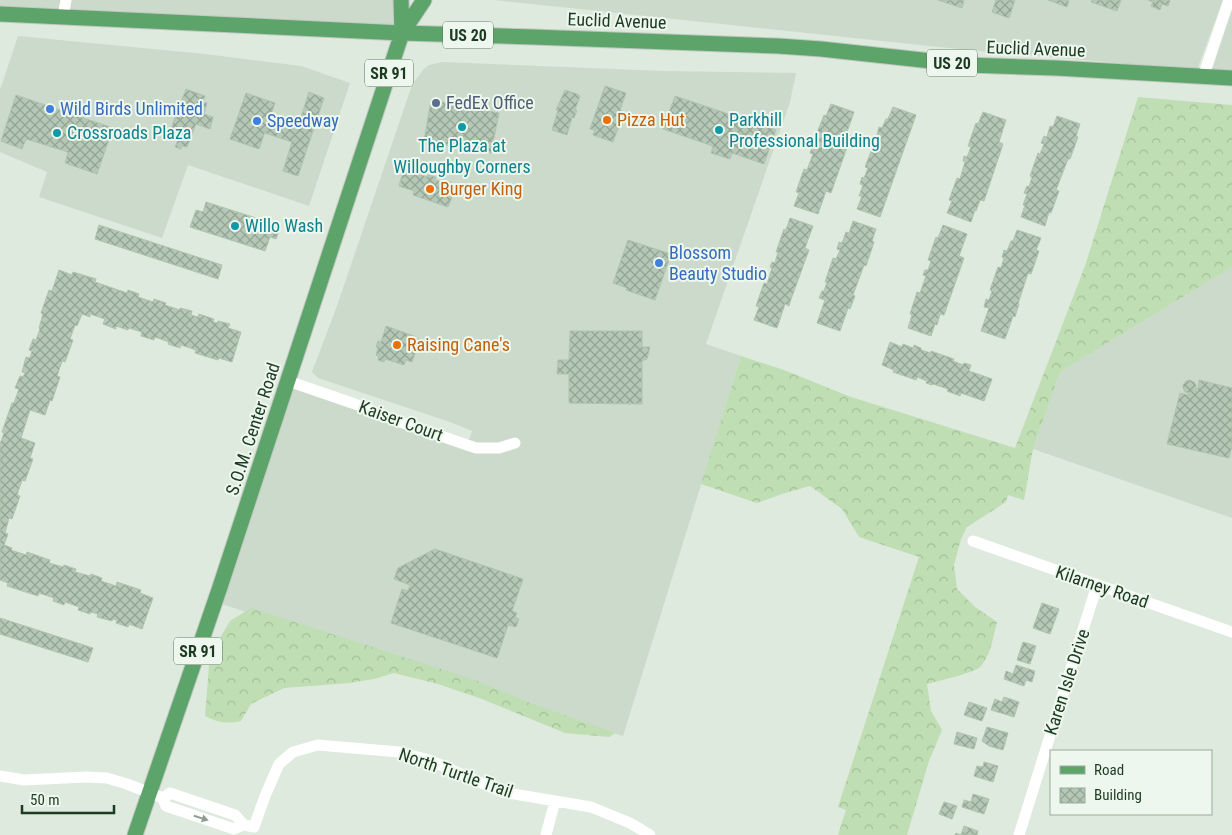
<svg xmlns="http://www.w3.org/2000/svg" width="1232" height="835" font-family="'Roboto Condensed',sans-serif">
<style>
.built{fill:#cbdacb}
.forest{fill:url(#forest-crowns)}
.building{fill:url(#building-cross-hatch);stroke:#afc4af}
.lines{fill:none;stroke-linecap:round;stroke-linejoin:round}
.primary-casing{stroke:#c0c8c1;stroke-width:17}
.minor{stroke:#fff;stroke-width:11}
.primary{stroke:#5da46a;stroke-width:15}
.oneway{fill:#8e9d90}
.service-dot{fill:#5c6f8a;stroke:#eef7ed;stroke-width:2}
.shop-dot{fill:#3f7fe0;stroke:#eef7ed;stroke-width:2}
.food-dot{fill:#e8710a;stroke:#eef7ed;stroke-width:2}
.culture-dot{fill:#0f9aa8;stroke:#eef7ed;stroke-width:2}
.labels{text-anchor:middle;stroke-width:4;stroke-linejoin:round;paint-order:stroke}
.shield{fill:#eef7ed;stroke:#5c735f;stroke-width:1}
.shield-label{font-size:16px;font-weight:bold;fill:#1d3b22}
.street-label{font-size:18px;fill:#1d3b22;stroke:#eef7ed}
.service-label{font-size:18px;fill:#4e5e75;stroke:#eef7ed;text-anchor:start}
.shop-label{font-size:18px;fill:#366cbe;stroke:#eef7ed;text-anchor:start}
.food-label{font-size:18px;fill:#c56008;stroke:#eef7ed;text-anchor:start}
.culture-label{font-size:18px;fill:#0d838f;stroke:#eef7ed;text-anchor:start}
</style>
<defs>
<pattern id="forest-crowns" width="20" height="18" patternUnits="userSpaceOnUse" patternTransform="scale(1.25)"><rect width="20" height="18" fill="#bfdeb3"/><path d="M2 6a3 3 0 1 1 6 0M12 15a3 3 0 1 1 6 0" fill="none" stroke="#a4bf9a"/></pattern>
<pattern id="building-cross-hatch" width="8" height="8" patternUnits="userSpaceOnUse" patternTransform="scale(1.25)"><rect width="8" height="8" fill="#b5c8b6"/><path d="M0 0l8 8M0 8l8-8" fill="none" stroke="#93a494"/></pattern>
</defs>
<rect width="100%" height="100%" fill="#ddeadd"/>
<!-- built -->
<path class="built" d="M0,0h397v29l-397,-19z
M494,0h729l-26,70 -239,-21z
M1232,10v61l-20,-1z
M18,36l187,18 96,12 49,17 -41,123 -121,-41 -26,73 -123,-41 8,-25 -47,-20v-62z
M442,62l221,9 133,2 -6,29 -84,242 35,12 -118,380 -401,-132 70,-217 174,61 6,-17 -22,-9 -132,-44 -6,-6 25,-66 75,-221 11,-15 6,-5z
M1232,267v251l-199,-69 27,-77z"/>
<!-- forest -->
<path class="forest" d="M1138,97l94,8v162l-172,105 -27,77 -9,51 -16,-5 -2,7 -39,25 -6,12 -7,26 3,24 18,18 22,15c-4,15 -6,33 -17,45 -6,6 -43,14 -53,17l4,27 11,19 -13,31 -22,74h-69l8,-25 -8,-3 81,-250 -60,-20 -17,-28 -32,-23 -28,8 -25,9 -56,-19 40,-128 43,14 67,27 164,51 70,-182z
M251,608l224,72 58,24 82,29 -6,4 -44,-4 -83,-34 -44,-15 -44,-11 -20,6 -25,4 -65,5 -33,16 -10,17c-15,3 -22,2 -36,-5l4,-50 8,-23 13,-22z"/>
<!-- building -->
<path class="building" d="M938,0h26l-2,8z
M996,0h19l-6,18 -17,-6z
M1048,0h21l-2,7z
M1092,0h29l-4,11 -26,-9z
M1148,0h22l-2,6 -6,-2 -2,6 -9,-4 2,-4z
M605,86l21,7 -6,17 4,2 -11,30 -20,-7 2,-5 -5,-1z
M186,89l19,7 -2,6 4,1 -3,11 9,3 -3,12 -14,-5 -9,23 -5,-1 -1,3 -6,-2 6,-14 -10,-4 8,-24h1z
M565,90l12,4 3,2 -5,14h2l-3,8 -2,-1 -5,18 -15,-5 6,-20h-2z
M309,92l15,6 -26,78 -15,-5 9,-29 -27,-9 5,-16 28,9z
M246,93l29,10 -16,46 -29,-10z
M16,95l97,33 -16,46 -32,-11 3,-11 -42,-13 -4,10 -21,-8z
M675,96l101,34 -12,34 -32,-11 -2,6 -19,-6 2,-7 -50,-17z
M431,100l68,13 -8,40 -67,-12z
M831,104l23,8 -8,23 5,1 -20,57 -5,-2 -8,23 -24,-8 5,-13 -3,-1 8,-23 3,1 6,-16 -3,-1 2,-5 3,1 3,-11h-3l9,-23 2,1z
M893,107l23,8 -36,102 -23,-8 5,-13h-3l4,-11 -3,-1 2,-7 2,1 4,-10 -3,-1 9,-23 2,1 3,-9 -2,-1 2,-8 3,1 4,-9h2z
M983,112l23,8 -7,22 4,2 -19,57 -4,-1 -4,11 -1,-1 -4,12 -24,-9 5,-12 -3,-1 8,-22 3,1 5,-17 -2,-1 1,-5 3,1 4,-10 -3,-1 8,-23 2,1z
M1057,116l23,8 -4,12 2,1 -8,22h-2l-12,31 3,1 -8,22 -2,-1 -4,14 -24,-9 4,-12h-2l4,-11 -3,-1 3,-7 2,1 3,-10 -2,-1 8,-23 2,1 4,-10 -3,-1 3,-7 3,1 3,-11 3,1z
M404,169l23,8 1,-2 8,2 -1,3 11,3 1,-2 4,1 -2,6 6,2 -7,17 -35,-12 1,-4 -15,-5z
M206,202l75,24 -5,13 -6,-2 -5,14 -75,-24 6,-17 7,2z
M790,218l23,8 -8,22 4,2 -19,52 -1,4 -4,-2 -8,24 -23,-8 5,-13 -3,-1 8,-23 3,1 5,-16 -2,-1 2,-5 3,1 3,-11h-2l8,-23 2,1z
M853,221l23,8 -4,12 2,1 -8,24 -2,-1 -11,30 2,1 -5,13 -2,-1 -8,23 -23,-8 8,-23 -6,-2 3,-7h2l3,-9h-2l8,-24 3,1 4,-9 -3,-1 2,-7 3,1 4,-11 3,1z
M99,225l123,40 -4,14 -123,-40z
M943,225l24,9 -8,22 5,2 -20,57 -4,-1 -3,11 -2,-1 -4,12 -23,-8 4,-13 -2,-1 7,-22 3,1 6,-17 -3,-1 1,-3 1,-2h3l3,-9 -3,-1 8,-23 2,1z
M1017,230l24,8 -5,12 3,1 -8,23 -3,-1 -10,31h1l-4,13 -2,-1 -8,23 -24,-8 8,-23 -5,-1 2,-8 3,1 3,-9 -2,-1 8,-23 3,1 3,-10 -2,-1 2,-7 3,1 4,-10h2z
M628,240l43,14 -16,46 -29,-10 1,-2 -14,-5z
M59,270l13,5 1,-3 23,7 -1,3 32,11 1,-3 11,4 -1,3 15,5 1,-3 12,4 -1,2 15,5v-2l12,3 -1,4 7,2 1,-3 15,5 -1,3 4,1 1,-2 12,3 -2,4 13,4 -9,30 -13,-4 -1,2 -23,-7 1,-3 -15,-5 -1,3 -12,-4 1,-2 -14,-5 -1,3 -13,-4 1,-4 -13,-4 -1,2 -12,-4v3l-13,-5 2,-5 -15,-5v3l-8,-3 -5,12 -2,-1 -5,14 3,1 -8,22 -3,-1 -5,15 3,1 -8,24 -2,-1 -5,15 -15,-5 -9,28 14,5 -5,15 3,1 -8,22 -3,-1 -5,15 3,1 -8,23 -3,-1 -4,15 3,1 -4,11 8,3 -1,2 15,5 1,-3 23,8 -1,3 14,4 1,-2 12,4 -1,3 15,4 1,-2 11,4 -1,3 15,5 1,-4 24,8 -1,3 13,5 -11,31 -13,-5 -1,3 -12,-4 1,-3 -4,-1 -1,2 -15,-4 1,-3 -7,-2 -1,2 -12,-4 1,-3 -14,-5 -1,3 -11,-4 1,-3 -15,-5 -1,3 -31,-10 1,-3 -8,-3v-136l4,-11 -2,-1 10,-29h2l5,-14 -4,-1 5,-12 3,1 2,-4 -3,-1 4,-15 4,1 2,-7 -3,-1 4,-11 3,1 4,-11 -1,-1 4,-14 -2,-1 8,-23 3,1z
M386,326l28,10 -1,1 7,3 -8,22 -6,-2 -2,5 -19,-6 -1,3 -6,-2 1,-3 -3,-2 2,-7 -2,-1 2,-6 3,1z
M570,331h72v16h8l-3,12 -5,2v43l-73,-1v-29h-12l1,-14h11z
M890,342l12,5 1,-3 10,4 1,-3 7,3v2l10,3v-2l23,8 -1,2 10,4 1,-2 7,2 -2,6 23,8 -8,22 -23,-8 -1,3 -13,-5 1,-2 -15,-5 -1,1 -6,-2 1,-2 -10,-4 -1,3 -23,-8 1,-2 -12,-5z
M1190,380l4,2 2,3v4h2l1,-9 33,8v58l-3,12 -62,-14 13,-51 8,2 1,-2 -4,-1 -2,-4v-3l3,-4z
M435,549l88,30 -11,32 5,2 -2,4 4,2 -3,8 -8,-2 -11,33 -106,-35 11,-34 6,2 2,-6 -16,-6 4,-11z
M1042,603l17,6 -9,25 -17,-6z
M0,618l93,30 -5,14 -88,-28z
M1023,642l13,4 -6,18 -13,-4z
M1016,665l19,6 -3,11 -6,-2 -2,6 -20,-7 2,-8 7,3z
M1004,697l15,5 -5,15 -23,-7 4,-11 7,3z
M969,702l18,6 -5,13 -18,-6z
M987,727l21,6 -5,17 -14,-4 -7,-5z
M957,732l20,6 -3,11 -20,-5z
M984,762l14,4 -5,16 -19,-6 3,-10 6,1z
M973,794l16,5 -5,15 -22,-7 2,-7 7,2z
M944,802l13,4 -5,13 -13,-5z
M964,826l14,5 -1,4h-22l1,-2 5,2z"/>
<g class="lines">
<!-- primary casing -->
<g class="primary-casing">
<path id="primary" d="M401,0l1,33
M0,14l402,19 131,4 245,9 43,3 147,16 88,3 176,10
M135,835l85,-248 182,-554 22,-33"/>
</g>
<!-- minor -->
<path class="minor" d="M63,17l3,-17
M1203,77l26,-77
M288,381l67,23 42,17 79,27h23l16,-5
M973,541l259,91
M0,776l24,4 62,-3 21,1 20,6 36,14 3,8 68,23 10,-4 10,2 11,-31 14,-32 14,-12 25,-7 81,7 30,8 73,32 89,15 39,16 20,12
M163,798l7,-5 65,22 9,10
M546,835l9,-34
M1019,835l78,-250"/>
<!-- primary -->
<use href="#primary" class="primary"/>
</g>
<!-- one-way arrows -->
<defs><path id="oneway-solid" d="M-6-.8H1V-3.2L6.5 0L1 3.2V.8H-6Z" transform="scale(1.25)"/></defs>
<use class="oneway" href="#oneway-solid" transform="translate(201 818) rotate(18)"/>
<!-- markers -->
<circle class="service-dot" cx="436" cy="103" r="5"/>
<g class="shop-dot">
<circle cx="50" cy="109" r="5"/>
<circle cx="257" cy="121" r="5"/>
<circle cx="659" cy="263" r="5"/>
</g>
<g class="food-dot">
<circle cx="607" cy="120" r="5"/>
<circle cx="430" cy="189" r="5"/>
<circle cx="397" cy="345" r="5"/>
</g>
<g class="culture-dot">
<circle cx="462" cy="127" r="5"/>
<circle cx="719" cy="130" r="5"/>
<circle cx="57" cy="133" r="5"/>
<circle cx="235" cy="226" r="5"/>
</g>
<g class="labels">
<!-- shield labels -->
<g class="shield">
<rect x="443" y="21.5" width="50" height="27" rx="4"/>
<rect x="927" y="49.5" width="50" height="27" rx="4"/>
<rect x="365" y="59.5" width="48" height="27" rx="4"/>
<rect x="174" y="637.5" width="48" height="27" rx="4"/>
</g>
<g class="shield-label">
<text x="468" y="41">US 20</text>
<text x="952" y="69">US 20</text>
<text x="389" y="79">SR 91</text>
<text x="198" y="657">SR 91</text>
</g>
<!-- street labels -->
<g class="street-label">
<text transform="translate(617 21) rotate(2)" y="6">Euclid Avenue</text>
<text transform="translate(1036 49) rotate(2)" y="6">Euclid Avenue</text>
<text transform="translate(401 421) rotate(20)" y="6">Kaiser Court</text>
<text transform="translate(253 429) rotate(-72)" y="6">S.O.M. Center Road</text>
<text transform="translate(1102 587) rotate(19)" y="6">Kilarney Road</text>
<text transform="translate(1067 682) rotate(-72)" y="6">Karen Isle Drive</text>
<text transform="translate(456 773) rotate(19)" y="6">North Turtle Trail</text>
</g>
<!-- service labels -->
<g class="service-label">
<text x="446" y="109">FedEx Office</text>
</g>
<!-- shop labels -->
<g class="shop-label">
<text x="60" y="115">Wild Birds Unlimited</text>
<text x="267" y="127">Speedway</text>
<text x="669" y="259">Blossom<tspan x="669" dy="21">Beauty Studio</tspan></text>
</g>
<!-- food labels -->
<g class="food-label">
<text x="617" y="126">Pizza Hut</text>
<text x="440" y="195">Burger King</text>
<text x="407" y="351">Raising Cane's</text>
</g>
<!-- culture labels -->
<g class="culture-label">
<text x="729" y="126">Parkhill<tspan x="729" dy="21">Professional Building</tspan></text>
<text x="67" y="139">Crossroads Plaza</text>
<text x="462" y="152" text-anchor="middle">The Plaza at<tspan x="462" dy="21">Willoughby Corners</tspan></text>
<text x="245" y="232">Willo Wash</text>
</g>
</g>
<!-- legend -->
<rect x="1050" y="750" width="162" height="65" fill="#eef7ed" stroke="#9aac9c"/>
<rect x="1060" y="766" width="25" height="8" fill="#5da46a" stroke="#9aac9c"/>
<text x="1094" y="775" font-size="15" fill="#1d3b22">Road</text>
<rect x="1060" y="788" width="25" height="15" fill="url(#building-cross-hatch)" stroke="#9aac9c"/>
<text x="1094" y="800" font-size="15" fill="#1d3b22">Building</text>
<!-- scale -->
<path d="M22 805v8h92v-8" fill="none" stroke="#1d3b22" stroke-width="2.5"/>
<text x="30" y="805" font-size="15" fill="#1d3b22" stroke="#eef7ed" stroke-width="4" paint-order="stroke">50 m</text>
</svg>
